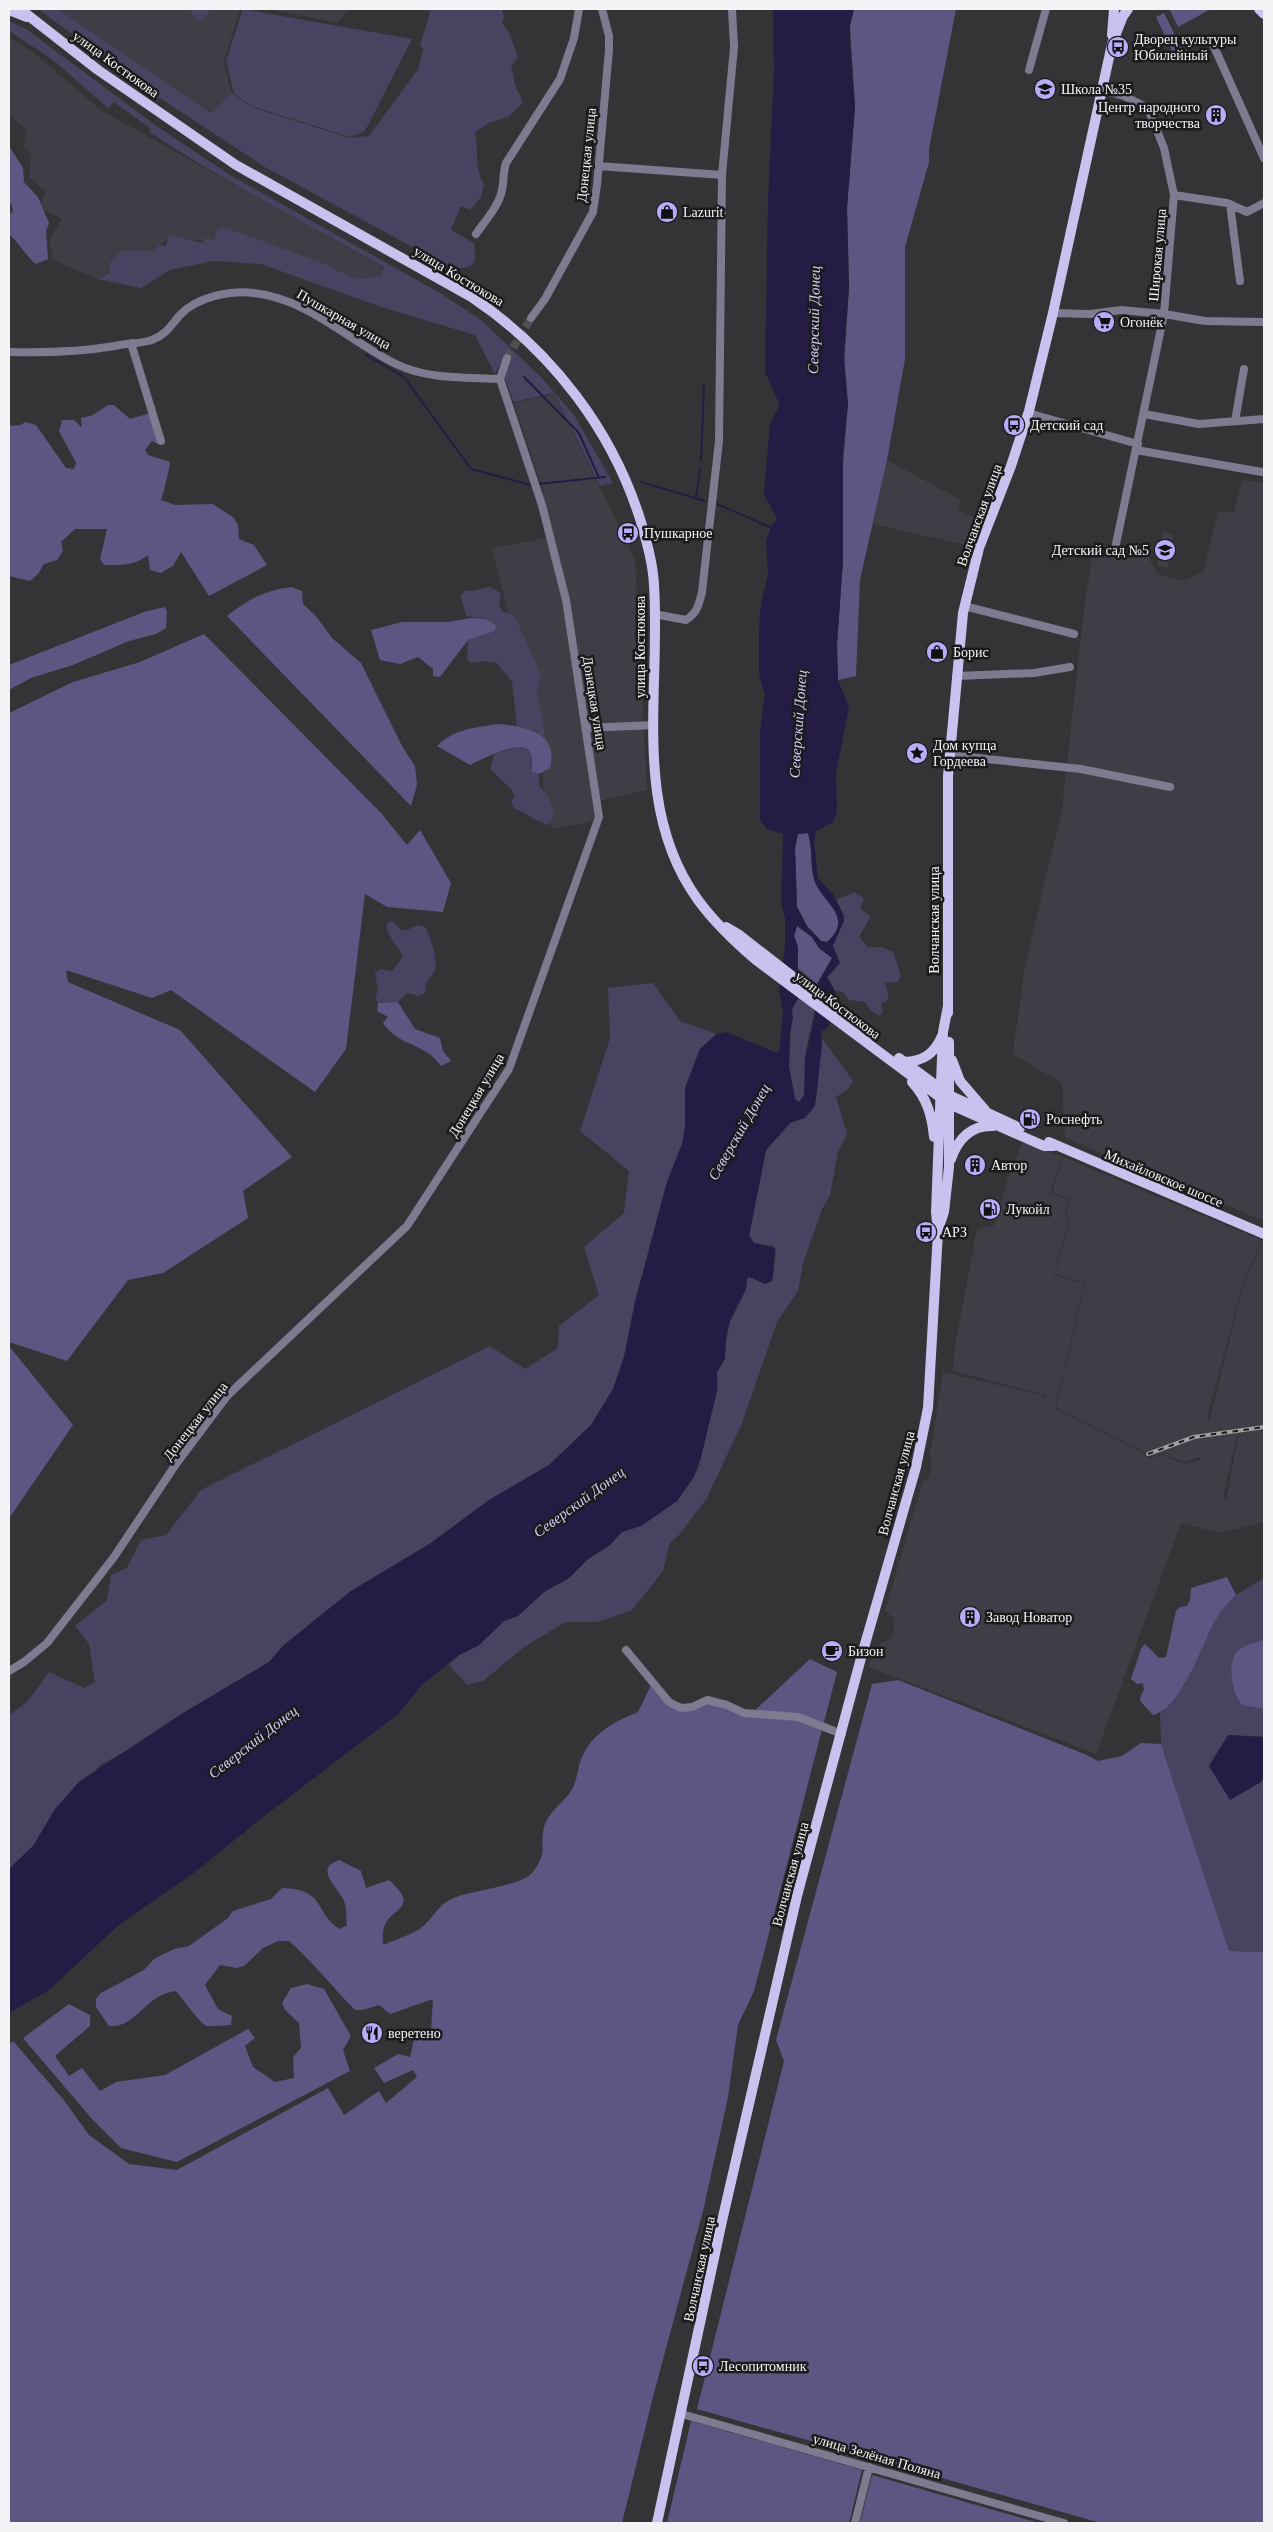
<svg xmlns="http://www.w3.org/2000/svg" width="1273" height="2532" font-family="Georgia,serif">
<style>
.built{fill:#3f3e46;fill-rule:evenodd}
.green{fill:#474360}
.forest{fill:#5d5683}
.water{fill:#241c44;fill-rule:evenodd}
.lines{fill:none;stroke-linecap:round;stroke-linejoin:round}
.stream{stroke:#241c44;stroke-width:2}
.minor-tunnel{stroke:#515053;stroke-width:8;stroke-dasharray:8 4;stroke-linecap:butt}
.minor{stroke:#7e7b91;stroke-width:8}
.major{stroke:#c7c2ee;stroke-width:10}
.rail-casing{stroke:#a1a1a3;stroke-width:4}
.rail{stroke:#1b1b1c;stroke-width:2;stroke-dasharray:5.5;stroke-linecap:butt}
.labels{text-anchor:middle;stroke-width:5;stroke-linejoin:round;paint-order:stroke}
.poi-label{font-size:14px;fill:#f4f4f6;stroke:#1b1b1c;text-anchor:start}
.street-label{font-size:14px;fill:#f4f4f6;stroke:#1b1b1c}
.water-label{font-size:15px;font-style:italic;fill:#d1ccf8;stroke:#1b1b1c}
</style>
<rect width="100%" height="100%" fill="#343336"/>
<!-- built -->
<path class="built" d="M58,9h182l-16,52 7,32 -20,20z
M269,9h80l-12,14z
M9,37l25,16 68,58 281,156 -4,11 -16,6 -150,-42 -45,-5 -13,14h-35l-11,11 -1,10 -11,7 -44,-19 -4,-20 13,-21 -23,-11 7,-16 -17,-15 2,-22 -8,-9 4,-14 -5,-7 -13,-10z
M554,394l81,165 12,231 -49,11 1,16 -14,6 -33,6 -6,-16 -16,-157 -20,-36 -18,-72 55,-10 -12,-40 9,-5 -30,-90z
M887,460l74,40 -3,9 16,9 -8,27 -93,-21z
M1242,480l22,3v738l-199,-83 -3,-55 -49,-29 11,-83 38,-162 22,-201 10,-62 54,11 10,17 25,7 20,-9 15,-61 16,2z
M1162,532l11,2 -5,33 -11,-1z
M1023,1141l39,16 -12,37 19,6 -4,15 4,5 -15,55 30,9 -29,125 90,45 3,5 13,-4 25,9 16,-5 -4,-2 -12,5 -26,-8 -11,3 -3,-4 -90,-45 29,-125 -30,-9 15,-54 -4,-6 4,-15 -18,-6 11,-36 198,83 -21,53 -32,122 1,8 32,-130 21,-53 2,1v281l-43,11 -40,-10 -85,231 -227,-87 6,-20 17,-10 3,-18 -10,-8 37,-128 7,-6 3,-14 -2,-9 13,-82 101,24v8l1,-9 -92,-24 2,-25 22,-117 17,-3 13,-45zM1239,1426h1l-16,85 2,-12 -3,-1z"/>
<!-- green -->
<path class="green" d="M38,9h20l153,104 20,-20 23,15 96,30 19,-2 49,-67 5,-20 -3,-4 11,-36h71l2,8 -2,6 7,10 9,23 -7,12c3,6 2,10 4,16 2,9 7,11 7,20l-14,13 -19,6 -14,9c4,18 -1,37 9,52l-3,13 -11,13 -9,-4 -10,24 23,13c3,22 0,26 -23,25l-186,-101 -107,-70z
M188,9h24l-9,10h-6z
M243,9l169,30 -47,92 -15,6 -96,-30 -20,-13 -8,-33z
M9,21l17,8 132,98 72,48 210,118 41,27 60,57 33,38 39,68 -13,3 -46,-93 -40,9 -10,-26 1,-21 -10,19 -20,-39 -94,-28 -120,-43 -48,-3 -43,9 -29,18 -44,-9 12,-6v-10l11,-12h36l2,-6 8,1 3,-11 34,8 1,-5 10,2 3,-11 7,-2 101,37 26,13 9,2 20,-3 4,-9c-79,-44 -159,-85 -235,-135l2,-3 -37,-27 -6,6 -55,-48 -44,-29z
M490,587l11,6 -2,12 3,6 12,4 27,59 -4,19 9,46 -10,-8 -19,-5 -5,-44 -15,-19 -13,-2 -13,2 -4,-4 1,-19 26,-9 -9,-12 -19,-3 -5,-20 4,-6 6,1z
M521,746c12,5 10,15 11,26l7,2v12l9,10 7,19 -7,10c-13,-4 -22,-12 -34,-17l-3,-6 3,-6 -2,-6 -22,-21 4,-15z
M854,892l10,6 -4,11 11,7 -12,21 9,10h13l12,5 8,24 -3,6 -13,1 4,16 -8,5 2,7 -3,5 -9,-5 -6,-9 -16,-2 -6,-8 -8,-1 -8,-14 9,-9c-1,-7 -5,-17 -3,-24 5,-23 19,-16 3,-44z
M392,921l9,9h6l11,-5 7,2c5,9 13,32 10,42 -4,11 -9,8 -10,24l-6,3 -12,-3 -9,9 -20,1 -3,-6 3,-6 -3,-18 5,-4 12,2 11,-14c-5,-11 -16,-21 -17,-33z
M797,967l20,17c0,28 -11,54 -12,81 -1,11 3,31 -6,37l-4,-3 -6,-32 3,-58 6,-10z
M653,983l27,38 37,13 -17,15 -15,39v40l-3,16 -15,38 -32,120 -11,55 -11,32 -22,36 -42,40 -60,35 -58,43 -80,48 -67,54 -15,17 -86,51 -42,30 -41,22 -55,64 -12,17 -24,23v-154l19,-14 21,-29 35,16 11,-6 -6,-38 -14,-18 32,-26 4,-25 16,-7 14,-28 25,-5 35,-45 289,-144 35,23 33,-21 1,-22 40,-31 -15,-48 40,-34 5,-42 -49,-40 30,-93 -2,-50z
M822,1038l31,43 -5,8 -12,8 11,37 -9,18 -8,43 -8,14 -19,55 -5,27 -21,31 -35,101 -35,75 -28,37 -9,8 -7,28 -31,39 -34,12h-33l-42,26 -40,33 -16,4 -18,-20 10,-10 19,-9 26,-25 14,-5 26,-24 25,-14 19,-19 22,-14 11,-13 20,-6 36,-25 22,-34 2,-10 17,-71 -1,-14 5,-8 8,-43 16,-32 2,-12 17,7 8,-5 3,-28 -2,-5 -20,-3 -5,-7 17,-86 24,-27 26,-24z
M1264,1578v62l-11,3 8,66h3v28l-36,-2 33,47 3,-5v175l-35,-1 -68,-207 -1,-31 24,-27 34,-71 18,-20z"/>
<!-- forest -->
<path class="forest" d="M854,9h102l-27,140v13l-24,85v112l-18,101 -27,120 -4,96 -18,4 -1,-36 6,-84 -2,-72 7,-84 -4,-38 5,-79 -2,-79 8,-102 -5,-80z
M1172,9h39l-33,18 -8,-17z
M1164,13l18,36 -9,4 -17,-36z
M9,146l14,22 1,14 14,15 11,26 -3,8 2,28 -12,5c-11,-9 -17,-21 -27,-30v-17l4,-7 -4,-11z
M108,405h6l16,14 20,-6 10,32 -8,-4 -7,9 3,5 22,7c0,4 -7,34 -9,38l14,5 38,-1 21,14 4,7 1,14 15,6 13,20 -58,31 -28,-44 -8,14 -12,7 -11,-3 -2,-15c-13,11 -28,10 -44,10l-4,-6 7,-30h-32l-14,13 2,9 -6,9 -13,4 -6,10 -8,7 -21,-5v-150l12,-1 4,-3 11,3 30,43 8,1 2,-6 -17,-32 3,-11h12l8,8 -1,-10 12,-3z
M291,587l11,4 1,13 13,12 16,22 29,25 41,83 13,20 2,19 -6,21 -184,-190c21,-17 37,-25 64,-29z
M164,607l3,4 -1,17 -10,6 -27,7 -56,24 -42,13 -22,12v-25l135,-53z
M472,618l13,1 11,6 -1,6 -27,9 -28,37 -7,-1v-7l-15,-12 -18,7 -20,-4 -9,-30 31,-8h46z
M204,634l177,179 26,32 13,-15 31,53 -8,29 -56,-5 -22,-13 -19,155 -31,43 -144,-102 -19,8 -86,-28 2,12 112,48 112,127 -49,34 5,27 -85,55 -35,7 -61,81 -58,-19v-629l64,-31 67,-20z
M497,724c27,2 62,7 53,44l-11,6 -7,-2c0,-6 1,-18 -5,-23 -10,-8 -47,11 -57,16l-33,-19c17,-17 37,-18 60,-22z
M808,833c5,17 2,32 6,46 7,24 42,37 13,63l-6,-1 -14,-15 -10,-19 -2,-59 3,-14z
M797,926l15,11 7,11 13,10 -15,26 -20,-17 1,-20 -4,-11z
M398,1002l17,27 25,9 3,13 8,10 -10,5c-4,-5 -9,-11 -15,-14 -18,-11 -30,-11 -43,-29l5,-6 -11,-6 1,-8z
M9,1346l64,79 -63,92h-1z
M1227,1577l9,18c-6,7 -13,13 -18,21 -15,24 -35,92 -65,99l-13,-14 1,-6 3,-5 -1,-7 -6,1 -6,-5 10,-30 4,-5 14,14 7,-1 10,-46 4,-4 7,-1 3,-6 1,-12z
M1264,1640v69l-22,-4c-7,-9 -8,-14 -10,-25 -3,-28 6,-34 32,-40z
M810,1659l27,13 -83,319 -16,34 -10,72 -24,110 -50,186 -32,130h-613v-479l4,-3 50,58 26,36 40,29 48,6 151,-82 16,27 35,-24 7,12 31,-26 -4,-7 -29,13 -10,-15 24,-14 12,3 5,-22 16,-5 2,-31 -43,15 -11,-9 -16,5h-8c-23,-23 -42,-48 -66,-69h-11l-15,7 -19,18 -8,2 -16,-3 -15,20 13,24 14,7 -1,9c-7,0 -16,2 -24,1 -6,-1 -25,-28 -31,-35 -5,1 -11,2 -16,5 -18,9 -28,32 -51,30l-13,-19v-8l5,-6 43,-23 10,-11 20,-10 15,-3 39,-28 5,-7 38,-12 11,-11c45,1 32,26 58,41l7,-4c-1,-7 0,-17 -3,-24 -6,-14 -31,-32 -5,-41l22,11 5,17 23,-8c33,30 1,26 -5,48 -2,5 -1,12 -1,17 11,-5 24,-9 35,-15 14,-8 18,-25 36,-32 19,-8 67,-12 78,-25 17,-22 7,-24 12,-46 4,-15 19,-24 27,-36 7,-10 6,-25 12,-36 11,-23 33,-34 55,-43l14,-29 29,25 26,-8 46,12z
M898,1680l189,75 11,6 24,-5 19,-13 20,1 68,207 35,1v571h-163l-404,-114 87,-348 -8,-21 96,-356z
M307,1984l17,5 27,47 -8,14 7,21 -173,91 -56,-14 -29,-29 -69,-81 46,-34 21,11v11l-35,30 14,20 13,-8 18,23 16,-9 49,-7 83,-46 7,9 -10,8 8,21 22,15 19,-4 -1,-21 8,-9 -2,-25 -14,-13 -3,-7 9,-15z
M691,2421l171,49 -13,53h-182z
M872,2475l167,48h-179z"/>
<!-- water -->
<path class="water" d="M773,9h81l-4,17v19l5,61 -8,102 2,79 -5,69 4,48 -5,47v109l-6,84 1,36 11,27 -13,66 1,40 -4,9 -17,9 -2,10 4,37 15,16 11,22v5l-11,25 7,17 -13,14 8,14 1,8 -7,27 -8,6 1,13 -7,61 -10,12 -15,5 -24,27 -17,86 5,7 21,5 -3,33 -7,3 -14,-7 -4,1 -1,11 -16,32 -4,16 -1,22 -8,13v19l-16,66 -7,20 -17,24 -36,25 -19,6 -12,13 -22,14 -19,19 -25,14 -26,24 -14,5 -26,25 -19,9 -37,30 -25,30 -134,102 -68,55 -75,52 -71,66 -40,23v-144l24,-23 22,-37 25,-28 103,-68 86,-51 15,-17 67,-54 80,-48 58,-43 60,-35 42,-40 22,-36 11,-32 11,-55 32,-120 15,-38 3,-16v-40l15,-39 17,-15 10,-2 47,20h5l4,-41 -4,-21 6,-44v-28l-4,-16 2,-65v-3l-16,-5 -7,-9v-89l5,-36 -6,-22v-44l2,-26 7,-27 -2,-35 5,-14 6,-8 -13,-25 6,-71 10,-18 -15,-33 3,-171 6,-130zM808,833c5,17 2,32 6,46 7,24 42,37 13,63l-6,-1 -14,-15 -10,-19 -2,-59 3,-14zM797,926l15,11 7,11 13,10 -15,26 -2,31 -10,43 -1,37 -5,7 -4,-3 -6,-32 1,-34 3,-15 -1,-9 6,-10v-52l-4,-11z
M1228,1735l36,2v40l-3,5 -31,18 -21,-34z"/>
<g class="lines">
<!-- stream -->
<path class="stream" d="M366,355l38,22 67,92 60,16
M524,377l55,56 20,45
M701,460l3,-75
M641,482l64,19
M538,484l67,-7
M696,498l4,-29
M717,504l55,24"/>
<!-- minor-tunnel -->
<path class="minor-tunnel" d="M507,358l24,-40"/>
<!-- minor -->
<path class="minor" d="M1212,42l52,116
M1029,70l17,-61
M1101,90l23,6 24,12 16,40 10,47 -10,119 -48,230
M599,166l123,9 -3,266 -17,151c-3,13 -5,21 -16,28l-32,-6
M722,175l12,-128 -2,-38
M1174,195l53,8 20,9 17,-9
M1230,204l10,77
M476,234c9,-13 23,-28 26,-44 2,-9 1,-18 4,-27l54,-84 14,-41 5,-29
M1053,313l37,1 31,-4 43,4 41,7 59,1
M531,318l14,-19 48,-87 4,-27 12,-135v-14l-7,-27
M131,343l30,98
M9,352c36,1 70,0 106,-6 12,-3 25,-2 37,-6 14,-5 19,-15 28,-25 16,-18 51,-25 74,-22 54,6 95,48 142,71 33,16 69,13 104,15
M1028,413l110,31
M1144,414l55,10 65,-5
M1235,421l9,-52
M1136,450l126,22
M964,606l110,28
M956,676l78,-3 36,-6
M587,728l67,-3
M949,755l132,14 89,18
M626,1650l43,52 12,6 11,-1 15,-7 20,5 17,8 54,4 44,17
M9,1671l15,-9 23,-19 67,-86 62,-93 51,-68 180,-170 102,-157 90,-252 -33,-217 -24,-95 -42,-126 7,-21
M682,2414l382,109
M855,2523l14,-56"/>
<!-- major -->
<path class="major" d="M20,9l78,61 138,95 237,133c79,53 140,133 168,224 6,21 12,42 13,63 7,106 -23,223 44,315 16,22 37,42 58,60l193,144 95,42h10
M1259,9l5,5
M9,10l18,7
M1112,35l2,-26
M726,927l12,7 131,102
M948,1013v-237l15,-163 16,-65 32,-82 18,-55 24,-98 59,-269 11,-28 5,-7
M899,1058l50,37 71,33
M952,1060l8,21 25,29
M904,1062c20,-1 30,-8 38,-26
M912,1082c15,16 20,34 22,55
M1049,1142l215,92
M951,1159c7,-20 20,-34 42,-33
M939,1227l5,-15 5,-45v-125
M657,2523l65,-302 75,-325 64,-238 55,-191 12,-59 10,-176 -2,-20 7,-180 5,-26"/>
<!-- rail casing -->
<g class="rail-casing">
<path id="rail" d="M1148,1454l46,-17 70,-10"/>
</g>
<!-- rail -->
<use href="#rail" class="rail"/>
</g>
<!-- icons -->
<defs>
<g id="bus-disc" transform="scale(1.125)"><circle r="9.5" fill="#b6acf8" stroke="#1b1b1c"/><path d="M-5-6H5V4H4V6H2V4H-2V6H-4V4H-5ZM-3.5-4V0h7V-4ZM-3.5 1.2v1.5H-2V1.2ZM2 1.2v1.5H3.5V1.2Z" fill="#111"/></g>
<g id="school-disc" transform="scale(1.125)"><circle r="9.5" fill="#b6acf8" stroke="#1b1b1c"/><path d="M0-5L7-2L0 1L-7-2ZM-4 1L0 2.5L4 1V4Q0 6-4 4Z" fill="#111"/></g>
<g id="building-disc" transform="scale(1.125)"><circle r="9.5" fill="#b6acf8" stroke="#1b1b1c"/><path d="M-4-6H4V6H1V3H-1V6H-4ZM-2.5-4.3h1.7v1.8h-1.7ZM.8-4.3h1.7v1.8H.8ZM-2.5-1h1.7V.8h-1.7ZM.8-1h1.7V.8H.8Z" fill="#111"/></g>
<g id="shop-disc" transform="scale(1.125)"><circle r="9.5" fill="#b6acf8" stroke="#1b1b1c"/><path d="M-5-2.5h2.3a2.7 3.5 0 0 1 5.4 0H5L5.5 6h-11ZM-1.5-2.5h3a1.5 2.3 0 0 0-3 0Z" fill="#111"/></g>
<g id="supermarket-disc" transform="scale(1.125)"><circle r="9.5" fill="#b6acf8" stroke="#1b1b1c"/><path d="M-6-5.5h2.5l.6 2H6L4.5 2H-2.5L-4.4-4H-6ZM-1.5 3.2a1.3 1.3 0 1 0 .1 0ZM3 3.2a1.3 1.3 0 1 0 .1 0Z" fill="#111"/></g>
<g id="sight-disc" transform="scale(1.125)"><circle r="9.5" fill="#b6acf8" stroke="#1b1b1c"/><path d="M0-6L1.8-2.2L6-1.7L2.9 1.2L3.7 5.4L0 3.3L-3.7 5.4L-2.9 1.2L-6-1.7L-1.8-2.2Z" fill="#111"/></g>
<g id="fuel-disc" transform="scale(1.125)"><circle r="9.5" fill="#b6acf8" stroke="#1b1b1c"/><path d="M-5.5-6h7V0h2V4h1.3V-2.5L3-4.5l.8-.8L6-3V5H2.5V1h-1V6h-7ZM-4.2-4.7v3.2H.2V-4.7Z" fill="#111"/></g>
<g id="cafe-disc" transform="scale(1.125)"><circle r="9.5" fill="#b6acf8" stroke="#1b1b1c"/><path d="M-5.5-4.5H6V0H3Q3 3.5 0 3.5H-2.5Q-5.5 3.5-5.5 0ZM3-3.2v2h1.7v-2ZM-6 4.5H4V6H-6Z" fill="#111"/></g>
<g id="restaurant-disc" transform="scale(1.125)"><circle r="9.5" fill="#b6acf8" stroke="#1b1b1c"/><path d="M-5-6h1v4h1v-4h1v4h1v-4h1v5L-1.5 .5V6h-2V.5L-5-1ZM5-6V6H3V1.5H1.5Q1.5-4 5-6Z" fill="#111"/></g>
</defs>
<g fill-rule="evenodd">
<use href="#bus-disc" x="1118" y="47"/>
<use href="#school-disc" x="1045" y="89"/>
<use href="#building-disc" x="1216" y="115"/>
<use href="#shop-disc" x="667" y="212"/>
<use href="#supermarket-disc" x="1104" y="322"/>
<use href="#bus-disc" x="1014" y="425"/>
<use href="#bus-disc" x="628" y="533"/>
<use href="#school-disc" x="1165" y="550"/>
<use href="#shop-disc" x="937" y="652"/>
<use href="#sight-disc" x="917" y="753"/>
<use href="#fuel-disc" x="1030" y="1119"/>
<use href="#building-disc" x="975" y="1165"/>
<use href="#fuel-disc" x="990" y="1209"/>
<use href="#bus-disc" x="926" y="1232"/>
<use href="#building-disc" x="970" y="1617"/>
<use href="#cafe-disc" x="832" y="1651"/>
<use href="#restaurant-disc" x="372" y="2033"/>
<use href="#bus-disc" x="703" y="2366"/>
</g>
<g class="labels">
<!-- poi labels -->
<g class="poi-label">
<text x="1134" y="44">Дворец культуры<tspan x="1134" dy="16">Юбилейный</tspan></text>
<text x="1061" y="94">Школа №35</text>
<text x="1200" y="112" text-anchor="end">Центр народного<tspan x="1200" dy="16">творчества</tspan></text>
<text x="683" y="217">Lazurit</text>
<text x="1120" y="327">Огонёк</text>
<text x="1030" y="430">Детский сад</text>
<text x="644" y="538">Пушкарное</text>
<text x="1149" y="555" text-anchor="end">Детский сад №5</text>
<text x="953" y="657">Борис</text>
<text x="933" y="750">Дом купца<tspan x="933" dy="16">Гордеева</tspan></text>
<text x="1046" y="1124">Роснефть</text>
<text x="991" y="1170">Автор</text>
<text x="1006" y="1214">Лукойл</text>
<text x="942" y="1237">АРЗ</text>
<text x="986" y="1622">Завод Новатор</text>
<text x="848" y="1656">Бизон</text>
<text x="388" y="2038">веретено</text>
<text x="719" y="2371">Лесопитомник</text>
</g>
<!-- street labels -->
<g class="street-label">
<text transform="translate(116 64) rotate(36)" y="5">улица Костюкова</text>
<text transform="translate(586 155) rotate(-84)" y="5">Донецкая улица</text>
<text transform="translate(1157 255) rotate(-85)" y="5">Широкая улица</text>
<text transform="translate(459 276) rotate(31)" y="5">улица Костюкова</text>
<text transform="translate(344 319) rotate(30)" y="5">Пушкарная улица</text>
<text transform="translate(979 515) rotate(-70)" y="5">Волчанская улица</text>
<text transform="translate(640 647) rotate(-90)" y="5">улица Костюкова</text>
<text transform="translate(595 703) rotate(81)" y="5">Донецкая улица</text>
<text transform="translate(934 920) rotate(-90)" y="5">Волчанская улица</text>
<text transform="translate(838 1005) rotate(37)" y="5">улица Костюкова</text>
<text transform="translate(476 1095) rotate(-59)" y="5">Донецкая улица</text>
<text transform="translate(1164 1178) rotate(23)" y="5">Михайловское шоссе</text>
<text transform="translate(195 1421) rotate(-52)" y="5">Донецкая улица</text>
<text transform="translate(896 1483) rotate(-75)" y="5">Волчанская улица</text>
<text transform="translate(790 1874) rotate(-75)" y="5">Волчанская улица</text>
<text transform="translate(699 2269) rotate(-78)" y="5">Волчанская улица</text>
<text transform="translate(877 2456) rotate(16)" y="5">улица Зелёная Поляна</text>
</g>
<!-- water labels -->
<g class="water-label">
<text transform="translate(814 320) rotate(-89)" y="5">Северский Донец</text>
<text transform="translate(798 724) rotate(-86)" y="5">Северский Донец</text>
<text transform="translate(739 1132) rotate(-60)" y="5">Северский Донец</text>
<text transform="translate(579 1502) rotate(-36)" y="5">Северский Донец</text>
<text transform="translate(253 1742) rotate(-38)" y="5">Северский Донец</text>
</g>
</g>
<!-- border -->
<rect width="1273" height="2532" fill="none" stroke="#f4f4f6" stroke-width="20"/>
</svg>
